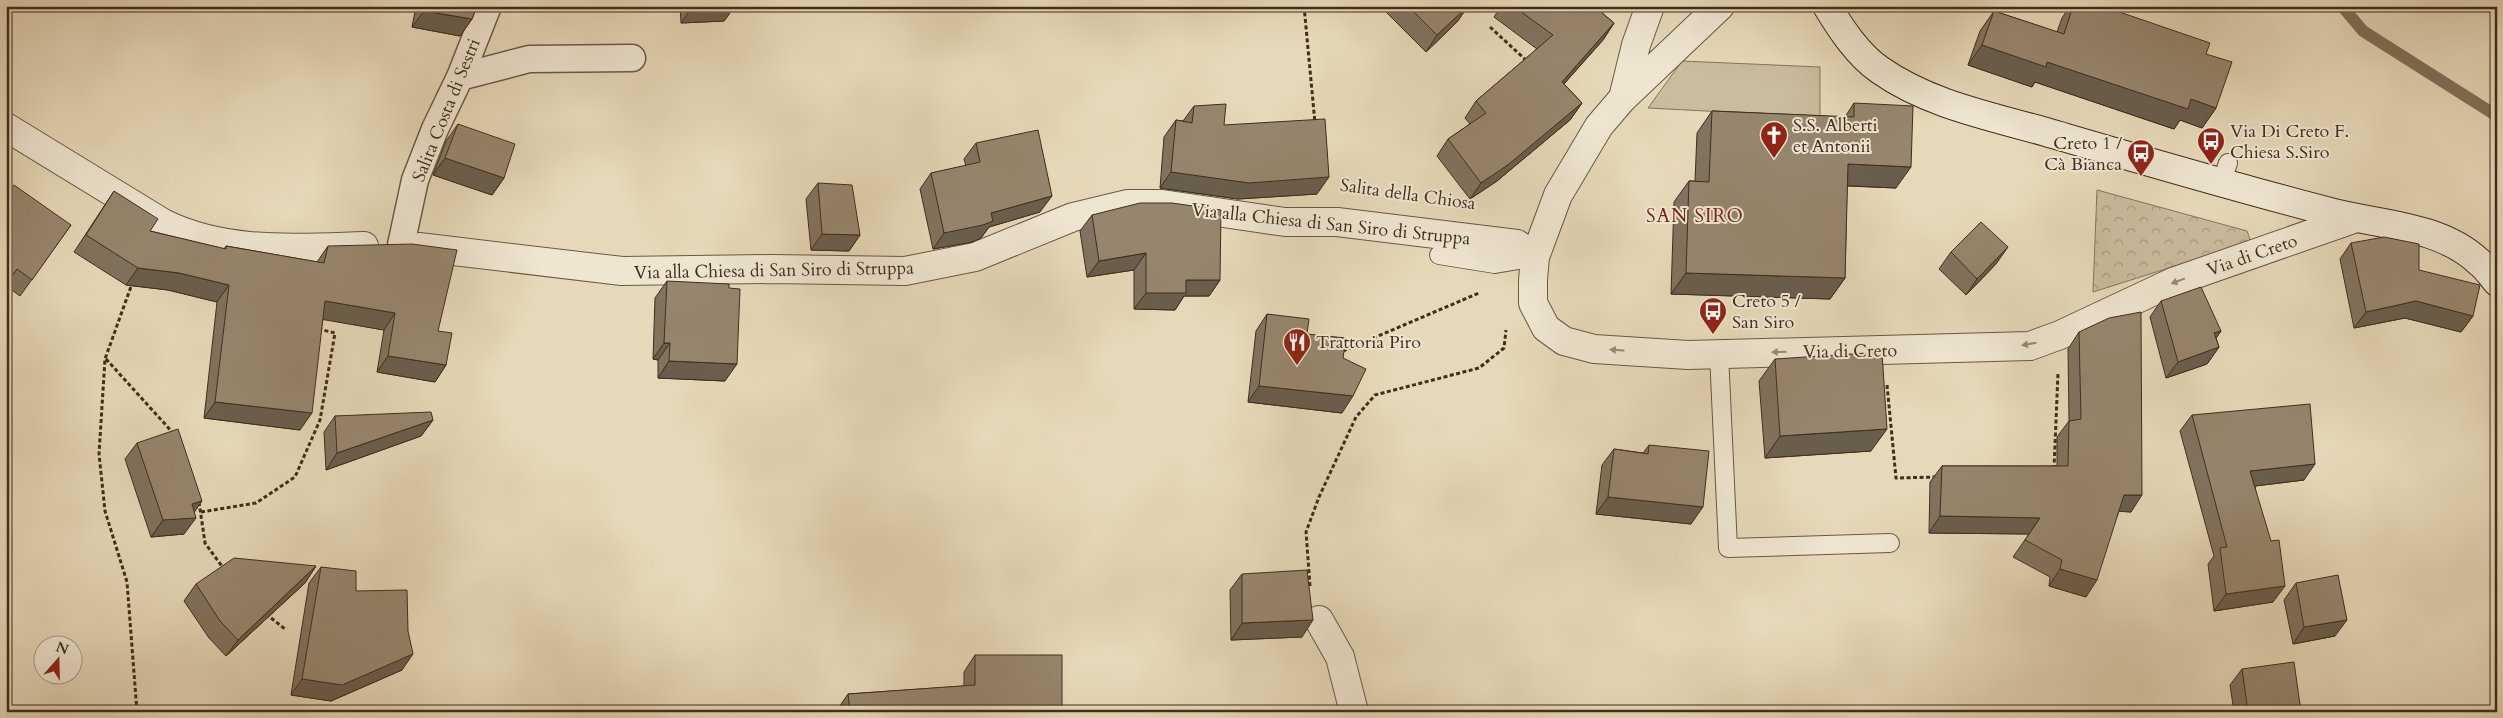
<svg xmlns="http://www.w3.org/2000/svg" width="2503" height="718" font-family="Cardo,serif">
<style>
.park{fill:url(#park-crowns);stroke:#85745d}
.pitch{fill:#cabc9e;stroke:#85745d}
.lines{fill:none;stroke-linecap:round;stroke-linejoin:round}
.stream{stroke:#82715a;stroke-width:12}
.service-casing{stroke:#6a5843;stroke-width:20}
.pedestrian-casing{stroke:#6a5843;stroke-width:29}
.minor-casing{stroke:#6a5843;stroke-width:30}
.secondary-casing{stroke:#402d1c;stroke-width:30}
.path{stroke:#402d1c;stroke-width:3;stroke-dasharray:4 2.5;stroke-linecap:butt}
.service{stroke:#efe6d2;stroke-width:18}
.pedestrian{stroke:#efe6d2;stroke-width:26}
.minor{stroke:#efe6d2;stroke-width:28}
.secondary{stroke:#efe6d2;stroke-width:28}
.wall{fill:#81735f;stroke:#402d1c}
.shaded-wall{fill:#695e4d;stroke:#402d1c}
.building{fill:#96866e;stroke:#402d1c}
.oneway{fill:#988a77}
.labels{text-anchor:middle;stroke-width:4;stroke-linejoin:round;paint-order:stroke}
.street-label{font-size:18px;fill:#402d1c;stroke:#efe6d2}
.poi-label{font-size:18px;fill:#402d1c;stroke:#efe6d2;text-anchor:start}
.neighbourhood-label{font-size:19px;letter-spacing:1px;fill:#7a1f14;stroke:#efe6d2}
</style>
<defs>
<pattern id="park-crowns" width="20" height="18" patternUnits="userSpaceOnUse" patternTransform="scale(1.25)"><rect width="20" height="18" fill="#cabc9e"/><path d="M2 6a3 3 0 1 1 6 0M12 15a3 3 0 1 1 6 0" fill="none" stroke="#a59980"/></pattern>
</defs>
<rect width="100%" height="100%" fill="#e6d9b9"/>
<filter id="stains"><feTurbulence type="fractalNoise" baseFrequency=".004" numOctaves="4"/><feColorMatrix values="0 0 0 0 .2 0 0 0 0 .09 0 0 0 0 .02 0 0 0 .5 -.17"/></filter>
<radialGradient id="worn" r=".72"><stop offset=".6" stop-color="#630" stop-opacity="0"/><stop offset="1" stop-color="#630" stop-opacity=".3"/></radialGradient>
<!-- park -->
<path class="park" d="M2097,190l150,41 4,11 -158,50z"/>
<!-- pitch -->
<path class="pitch" d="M1682,61l138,6v50l-172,-9z"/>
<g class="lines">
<!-- stream -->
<path class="stream" d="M2342,6l21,25 134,85"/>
<!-- service casing -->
<g class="service-casing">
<path id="service" d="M2221,184l7,-21
M1439,255l56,9 40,-7
M1719,354l9,194 162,-5"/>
</g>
<!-- pedestrian casing -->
<g class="pedestrian-casing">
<path id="pedestrian" d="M460,77l69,-18 103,-1
M401,245l14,-65 20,-51 25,-52 28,-71"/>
</g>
<!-- minor casing -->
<g class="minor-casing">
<path id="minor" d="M1720,6l-97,92 -24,28 -41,69 -23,62 -2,23v23l13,25 18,13 30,8 94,6 342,-9 30,-11 113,-53 183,-64
M1623,98l13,-53 14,-39
M6,127l157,96c62,31 133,25 201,23
M419,247l203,24 150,-2 133,2 70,-14 98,-40 54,-13h35l123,18h52l180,22 18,13
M1319,620l21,37 14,55"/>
</g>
<!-- secondary casing -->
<g class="secondary-casing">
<path id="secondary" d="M1827,6c14,23 31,49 53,64 48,34 110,46 166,62 96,28 191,56 288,81 48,12 107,13 145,49 7,5 12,13 18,20"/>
</g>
<!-- path -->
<path class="path" d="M1304,6l11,117
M1490,27l38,35
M133,281l-28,78 -6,95 6,57 22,71 10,130
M1343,351l136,-58
M106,359l68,75
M1887,385l9,93 41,-1
M2054,469l4,-96
M199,502l6,41 19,26
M201,512l55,-9 39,-26 25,-57 15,-87 -16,-4
M1310,586l-4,-54 13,-35 37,-80 19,-22 104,-27 25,-20 2,-18
M266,614l19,15"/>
<!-- service -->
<use href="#service" class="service"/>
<!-- pedestrian -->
<use href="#pedestrian" class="pedestrian"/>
<!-- minor -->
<use href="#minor" class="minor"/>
<!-- secondary -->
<use href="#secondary" class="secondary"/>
</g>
<!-- wall -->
<path class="wall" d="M416,6h61l-5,13 -12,17 -48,-9z
M680,6h55l-11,15 -43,2z
M1380,6h88l-11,16 -31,30z
M1501,6h93l20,17 -11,17 -39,44 18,19 -12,17 -73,61 -27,18 -33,-43 11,-17 22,-15 -5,-6 11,-17 61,-52 -43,-32z
M2070,6h32l104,48 10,54 -14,20 -22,-8 -6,9 -139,-47 -3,5 -64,-22 12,-34 14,-20 63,21 5,-14z
M1854,103l42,85 -49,-2 -2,92 -15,21 -159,-5 3,-92 15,-21h6l2,-48 15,-22 133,6z
M1194,106l30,19 93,69 -79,5 -78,-11 4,-51 12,-17 7,1z
M458,124l46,54 -12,17 -59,-20 13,-34z
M976,143l64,69 -51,15 -8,11 -9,4 -39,7 -13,-60 11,-16 35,-7 -2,-7z
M818,183l42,52 -11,16 -38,-1 -5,-51z
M114,191l36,40 74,18 2,-3 91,16 11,-16 110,85 8,34 -11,17 -58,-10 7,-42 -61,-11 -23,111 -96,-12 13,-116 -49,-12 -42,-5 -52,-33z
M6,196l65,29 -51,71 -14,-10z
M1092,215l128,65 -11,16h-25l-9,14 -41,-1v-39l-47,7 -7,-46z
M2351,243l68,27 54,46 -12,16 -56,-14 -51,10 -14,-69z
M1951,252l45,12 -30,31 -27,-26z
M667,281l58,100 -67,-3v-18l-5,-1 2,-61z
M2161,301l60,30 -5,7 3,9 -12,17 -41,14 -16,-61z
M1267,314l40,20 36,24 -1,55 -94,-11 8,-71z
M2079,332l52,180 -12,-1 -33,86 -37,-11 1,-9 -37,-20 16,-23 -100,-1 1,-51 12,-16h115v-29l12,-16 -1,-72z
M1775,359l96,92 -106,7 -6,-77z
M2192,415l112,65 -49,6 18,116 -59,9 -6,-47 6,-8 -34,-125z
M335,416l98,4 -12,16 -95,34 -2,-38z
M137,443l57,69 -10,22 -33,3 -26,-78z
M1649,445l42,79 -95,-10 6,-49 12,-16 29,4z
M316,566l-11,17 -79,73 -17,-18 -25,-37 12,-17z
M321,567l35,24 46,79 -71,31 -40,-6 18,-112z
M1242,574l60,63 -71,3 -1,-50z
M2296,583l39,53 -42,8 -9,-44z
M975,655l87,57h-225v-2l11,-16 116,-8v-14z
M2242,669l59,43h-67l-4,-27z"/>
<!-- shaded-wall -->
<path class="shaded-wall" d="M693,6h42l-11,15 -43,2z
M1468,6l-11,16 -31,30 11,-17z
M424,11l48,8 -12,17 -48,-9z
M1614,23l-11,17 -52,58 11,-16z
M1982,45l209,54 25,9 -14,20 -22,-8 -6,9 -139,-47 -3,5 -64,-22z
M1582,103l-12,17 -73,61 -27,18 11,-16z
M445,158l59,20 -12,17 -59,-20z
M1848,164l63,3 -15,21 -63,-3z
M1171,172l158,5 -12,17 -79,5 -78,-11z
M1052,196l-12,16 -51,15 -8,11 -9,4 -39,7 11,-16 47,-20z
M822,234l38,1 -11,16 -38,-1z
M2008,247l-12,17 -30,31 11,-16z
M1146,253l-12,17 -47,7 12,-16z
M138,268l41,5 50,12 -12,17 -49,-12 -42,-5z
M1686,273l159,5 -15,21 -159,-5z
M1186,280h34l-11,16h-25l-9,14 -41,-1 12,-16z
M325,301l70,12 -11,17 -70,-12z
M2416,301l57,15 -12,16 -56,-14 -51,10 12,-16z
M2221,331l-12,17 5,-15z
M664,343h6l-12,17 -5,-1z
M2219,347l-12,17 -41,14 12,-16z
M388,356l58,9 -11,17 -58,-10z
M669,361l68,3 -12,17 -67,-3z
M1259,386l94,10 -11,17 -94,-11z
M215,402l97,11 -12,17 -96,-12z
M433,420l-12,16 -95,34 11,-17z
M1887,429l-16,22 -106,7 15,-22z
M2315,464l-11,16 -65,8 11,-17z
M2124,495h18l-11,17 -19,-1z
M1608,497l95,10 -12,17 -95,-10z
M202,501l-11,16 5,1 -12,16 -33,3 12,-17 29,-16z
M1940,516l100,2 -11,16 -100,-1z
M316,566l-11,17 -79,73 12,-16z
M2060,569l37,11 -11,17 -37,-11z
M2285,586l-12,16 -59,9 12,-17z
M1313,620l-11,17 -71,3 11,-17z
M2347,620l-12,16 -42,8 11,-17z
M413,654l-11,16 -71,31 -40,-6 11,-16z"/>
<!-- building -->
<path class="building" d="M424,6h53l-5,13 -48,-8z
M1408,6h60l-31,29z
M1513,6h81l20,17 -52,59 20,21 -73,61 -28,19 -33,-44 38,-26 -10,-12 77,-66z
M2073,6h29l108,37 -4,11 26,8 -16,46 -25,-9 -3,10 -141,-47 -1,5 -64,-22 12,-34 70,23z
M1854,103l59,3 -2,61 -63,-3 -3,114 -159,-5 3,-92 20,1 3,-71 142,6z
M1226,104l-2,21 101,-6 4,58 -80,6 -78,-11 5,-52 16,3 2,-17z
M458,124l57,20 -11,34 -59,-20z
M1038,130l14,66 -61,17 2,8 -10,4 -39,8 -13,-60 49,-11 -4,-19z
M818,183l34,2 8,50 -38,-1z
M14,185l57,40 -39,55 -15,-11 -11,15v-88z
M114,191l44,28 -8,12 76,18v-3l98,17 4,-17 84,-2 45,6 -19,81 14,2 -6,32 -58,-9 7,-43 -70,-12 -13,112 -97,-11 14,-117 -50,-12 -41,-5 -52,-33z
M1140,203h32l49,7 -1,70h-34v13h-40v-40l-47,8 -7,-46z
M1981,222l27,25 -31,32 -26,-27z
M2384,237l35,7v26l61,15 -7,31 -57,-15 -50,11 -15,-69z
M667,281l62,3v4l11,1 -3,75 -68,-3 1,-18h-6z
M2201,287l20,44 -7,2 5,14 -41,15 -17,-61z
M2141,312l1,183h-18l-27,85 -37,-11 2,-9 -37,-20 15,-22 -100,-2 2,-50h126l1,-45 12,-2 -2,-87 30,-14z
M1267,314l42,5 -2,15 39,4 -3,20 23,11 -13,27 -94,-10z
M1882,352l5,77 -107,7 -5,-77z
M2310,404l5,60 -65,7 21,70 8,-1 6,46 -59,8 -6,-46 7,-1 -35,-132z
M431,412l2,8 -96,33 -2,-37z
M178,429l24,72 -10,3 4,14 -33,2 -26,-77z
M1649,445l60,6 -6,56 -95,-10 6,-48 34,5z
M234,558l82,8 -78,74 -18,-19 -24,-37z
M321,567l35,4v20l51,-1 1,41 5,23 -71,31 -40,-6z
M1307,570l6,50 -71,3v-49z
M2338,575l9,45 -43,7 -8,-44z
M975,655h87v57h-212l-2,-18 127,-9z
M2294,662l7,50h-53l-6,-43z"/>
<!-- one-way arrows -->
<defs><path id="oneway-solid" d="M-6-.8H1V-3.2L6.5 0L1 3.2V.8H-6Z" transform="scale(1.25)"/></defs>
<g class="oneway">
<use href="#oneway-solid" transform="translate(2178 281) rotate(159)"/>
<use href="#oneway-solid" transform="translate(2029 344) rotate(170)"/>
<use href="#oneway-solid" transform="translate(1617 350) rotate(-177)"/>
<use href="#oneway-solid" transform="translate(1779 352) rotate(179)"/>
</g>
<!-- icons -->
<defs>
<g id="church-pin" transform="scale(1.4375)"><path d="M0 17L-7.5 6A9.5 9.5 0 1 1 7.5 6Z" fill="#8f2418" stroke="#efe6d2"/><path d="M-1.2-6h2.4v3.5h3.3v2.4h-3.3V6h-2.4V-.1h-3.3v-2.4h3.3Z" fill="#fff"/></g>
<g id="bus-pin" transform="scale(1.4375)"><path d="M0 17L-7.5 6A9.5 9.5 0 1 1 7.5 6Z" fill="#8f2418" stroke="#efe6d2"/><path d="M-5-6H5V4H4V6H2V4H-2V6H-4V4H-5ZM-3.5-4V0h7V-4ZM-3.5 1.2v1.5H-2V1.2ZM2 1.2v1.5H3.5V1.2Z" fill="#fff"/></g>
<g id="restaurant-pin" transform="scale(1.4375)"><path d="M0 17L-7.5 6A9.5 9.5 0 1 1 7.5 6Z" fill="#8f2418" stroke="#efe6d2"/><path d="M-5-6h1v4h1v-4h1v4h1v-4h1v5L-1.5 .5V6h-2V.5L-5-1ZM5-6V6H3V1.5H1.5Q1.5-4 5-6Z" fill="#fff"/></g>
</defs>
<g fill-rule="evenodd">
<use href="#church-pin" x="1774" y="135"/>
<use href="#bus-pin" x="2211" y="141"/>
<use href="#bus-pin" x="2141" y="153"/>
<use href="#bus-pin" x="1713" y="311"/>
<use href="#restaurant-pin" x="1297" y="342"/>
</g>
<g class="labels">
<!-- street labels -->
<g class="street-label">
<text transform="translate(446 110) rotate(-68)" y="6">Salita Costa di Sestri</text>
<text transform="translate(1408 194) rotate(8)" y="6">Salita della Chiosa</text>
<text transform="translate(1331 224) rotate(6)" y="6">Via alla Chiesa di San Siro di Struppa</text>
<text transform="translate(2252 255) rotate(-19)" y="6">Via di Creto</text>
<text transform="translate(774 270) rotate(-1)" y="6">Via alla Chiesa di San Siro di Struppa</text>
<text transform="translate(1850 351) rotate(-1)" y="6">Via di Creto</text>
</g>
<!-- poi labels -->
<g class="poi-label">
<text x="1793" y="131">S.S. Alberti<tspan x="1793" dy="21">et Antonii</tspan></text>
<text x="2230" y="137">Via Di Creto F.<tspan x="2230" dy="21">Chiesa S.Siro</tspan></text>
<text x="2122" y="149" text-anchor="end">Creto 1 /<tspan x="2122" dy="21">Cà Bianca</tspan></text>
<text x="1732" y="307">Creto 5 /<tspan x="1732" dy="21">San Siro</tspan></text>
<text x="1316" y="348">Trattoria Piro</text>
</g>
<!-- neighbourhood labels -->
<g class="neighbourhood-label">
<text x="1695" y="222">SAN SIRO</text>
</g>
</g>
<!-- margin -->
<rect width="2503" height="718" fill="none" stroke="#e6d9b9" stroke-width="25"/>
<rect x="8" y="8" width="2488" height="703" fill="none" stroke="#402d1c" stroke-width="2.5"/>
<rect x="12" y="12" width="2478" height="693" fill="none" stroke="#402d1c"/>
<!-- north arrow -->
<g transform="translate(58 660) rotate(20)"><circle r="24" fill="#efe6d2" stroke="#a99c89"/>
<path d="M0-4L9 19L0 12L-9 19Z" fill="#8f2418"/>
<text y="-8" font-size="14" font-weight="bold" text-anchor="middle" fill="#402d1c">N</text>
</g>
<rect width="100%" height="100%" filter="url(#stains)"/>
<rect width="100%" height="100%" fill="url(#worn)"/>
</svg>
